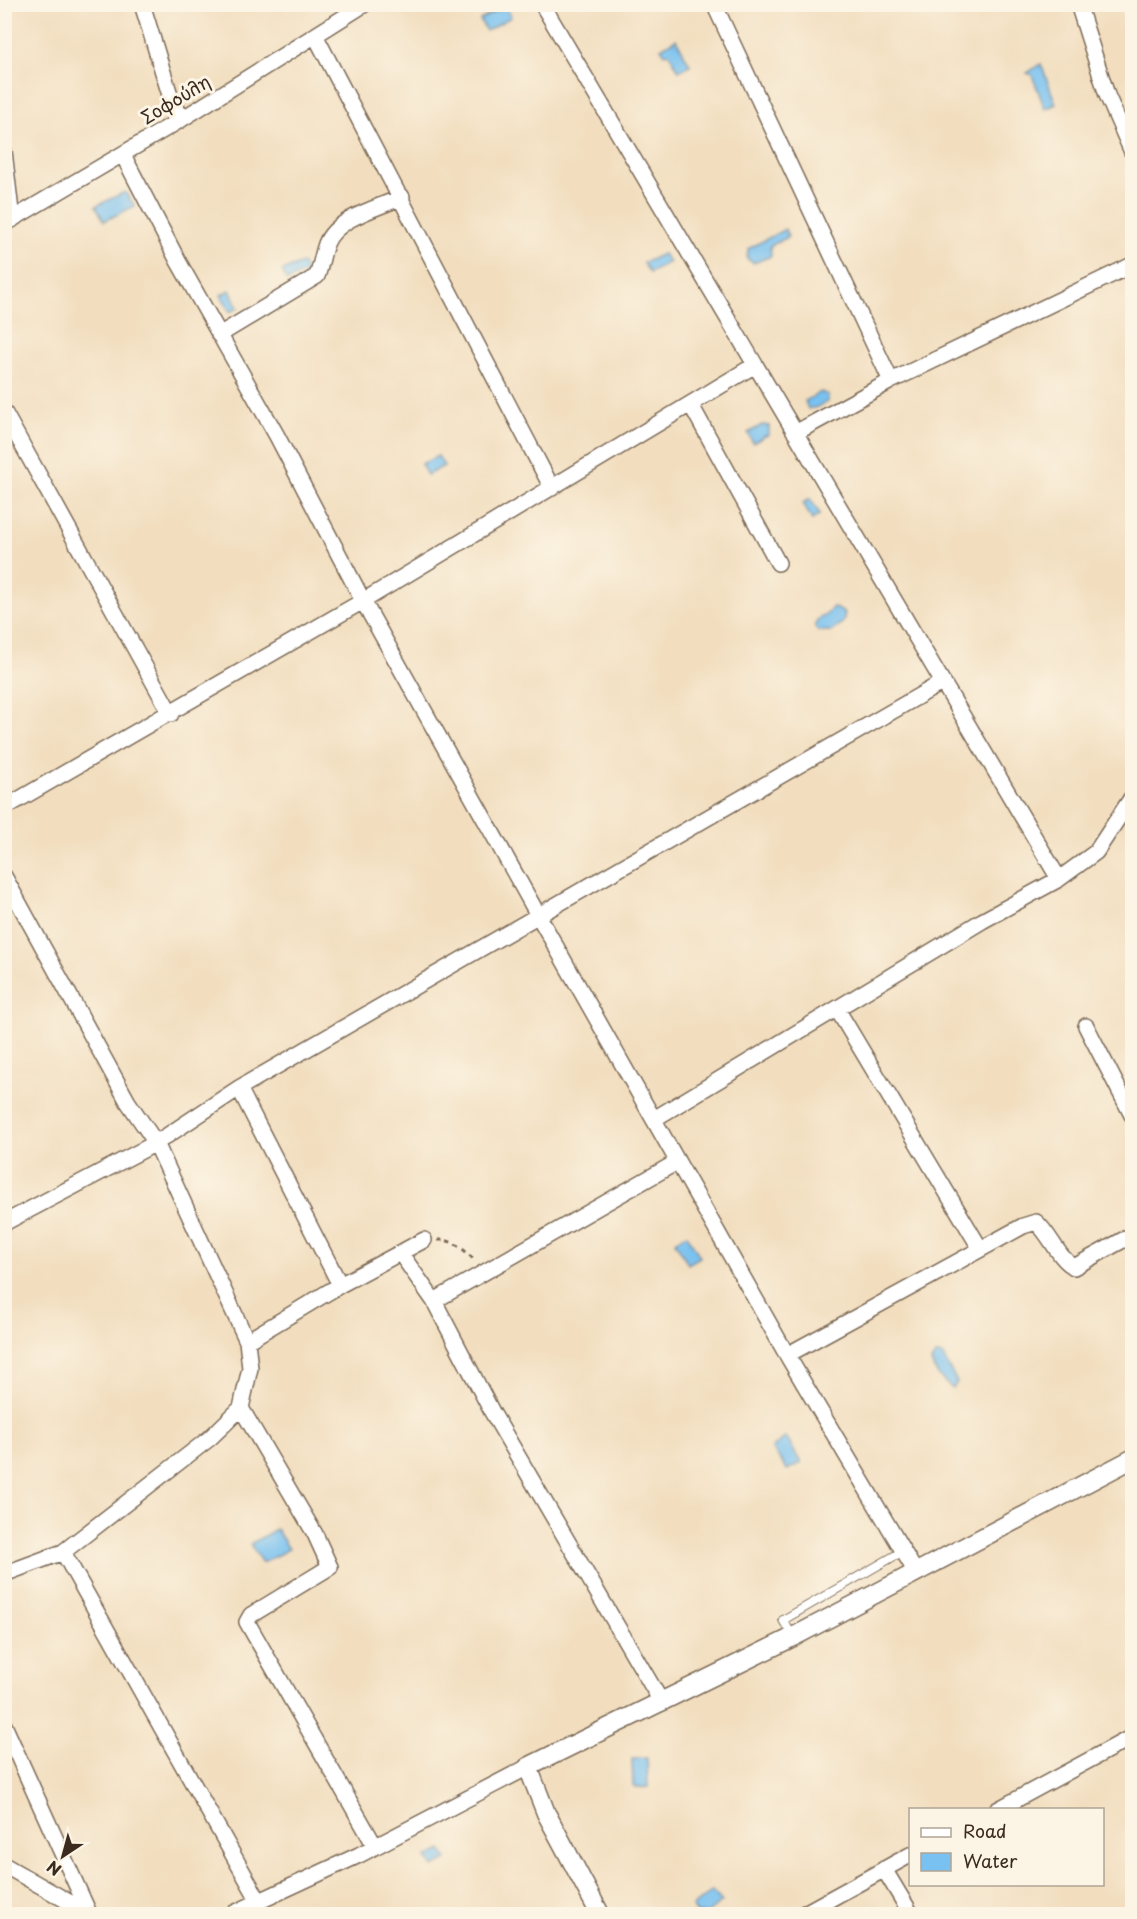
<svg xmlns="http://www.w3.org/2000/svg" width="1137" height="1919" font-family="'Playpen Sans',sans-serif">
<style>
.water{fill:#78c1f0;stroke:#5a7687;stroke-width:1.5}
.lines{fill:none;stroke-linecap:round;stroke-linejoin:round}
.service-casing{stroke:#7b6956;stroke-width:10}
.minor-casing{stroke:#7b6956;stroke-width:18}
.tertiary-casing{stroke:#7b6956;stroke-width:21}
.path{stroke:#7b6956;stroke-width:3;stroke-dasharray:4.5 4.5;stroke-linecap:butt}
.service{stroke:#fff;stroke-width:8}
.minor{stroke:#fff;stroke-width:15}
.tertiary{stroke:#fff;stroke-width:18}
.labels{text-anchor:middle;stroke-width:6;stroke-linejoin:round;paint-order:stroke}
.street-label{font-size:18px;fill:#3b2a1e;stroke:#fcf5e5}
</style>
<rect width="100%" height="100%" fill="#fcf5e5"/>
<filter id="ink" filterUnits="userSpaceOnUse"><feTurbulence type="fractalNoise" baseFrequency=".0167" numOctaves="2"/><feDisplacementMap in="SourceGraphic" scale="12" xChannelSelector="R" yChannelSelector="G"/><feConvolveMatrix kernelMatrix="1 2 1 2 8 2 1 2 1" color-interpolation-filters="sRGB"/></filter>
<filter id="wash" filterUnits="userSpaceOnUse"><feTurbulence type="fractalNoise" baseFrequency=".008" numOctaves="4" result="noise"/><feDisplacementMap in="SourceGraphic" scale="24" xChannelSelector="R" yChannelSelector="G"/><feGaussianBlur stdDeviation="1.35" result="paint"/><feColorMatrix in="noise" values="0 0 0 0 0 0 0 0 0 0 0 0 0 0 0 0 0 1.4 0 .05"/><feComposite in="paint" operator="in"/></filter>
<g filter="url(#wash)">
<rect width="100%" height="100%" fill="#f2debf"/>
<!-- water -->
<path class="water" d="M505,6l6,11 -25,14 -6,-11z
M676,39l14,26 -11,6 -10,-18 -4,1 -4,-6z
M1041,64l15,40 -11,5 -13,-34 -5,-2z
M125,192l10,14 -31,15 -8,-15z
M785,229l3,8 -18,9 1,10 -17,7 -7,-4 1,-10z
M663,254l6,8 -19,11 -7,-10z
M302,263l5,9 -20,9 -5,-10z
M230,290l8,18 -8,4 -9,-17z
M821,392l7,3v6l-10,6 -10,2 -3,-8z
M762,425l7,1v8l-16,9 -5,-10z
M438,456l6,10 -17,9 -6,-11z
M810,499l10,15 -8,6 -9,-17z
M833,607l12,6 -2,9 -11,9h-14l-3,-6 3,-6 8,-4z
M687,1234l13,23 -12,7 -13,-23z
M936,1355h6l15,27 -4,6c-9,-4 -20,-18 -22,-27z
M786,1437l15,26 -14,7 -15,-22z
M276,1529l13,20 -27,14 -12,-19z
M647,1758l1,29 -12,1 -3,-3 -1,-26z
M442,1850l5,10 -14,7 -6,-10z
M712,1891l10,11 -16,12h-8l-6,-7z"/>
</g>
<g filter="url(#ink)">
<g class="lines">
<!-- service casing -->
<g class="service-casing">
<path id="service" d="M793,1637l-10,-17 120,-69"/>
</g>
<!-- minor casing -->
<g class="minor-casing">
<path id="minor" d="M142,4l28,91 12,24
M542,4l517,875
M714,4l177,377
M1078,4l29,91 25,57
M316,37l236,451
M4,151l8,69
M123,155l55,106 99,175 86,165 175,314 249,440 128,216
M4,224l178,-105 183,-115
M219,335l98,-59c4,-10 5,-21 9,-32 10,-26 52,-36 76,-47
M691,405l87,158
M4,412l167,302
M795,433l96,-52 241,-116
M4,808l359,-207 392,-236
M4,876l124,226 28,41 -152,80
M837,1009l143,239
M1086,1026l46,89
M239,1088l101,197
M654,1119l328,-198 77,-42 37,-27 36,-55
M401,1254l33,47 58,111 170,291
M434,1301l243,-139
M247,1341l93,-56 84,-45
M787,1355l236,-129 13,-4c15,13 21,35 38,45l58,-32
M241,1408l74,126 15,33 -79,48 -4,7 128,224
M63,1552l196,349
M4,1574l59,-22 147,-114 31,-30 9,-40 -3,-27 -91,-198 83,-55 704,-406
M4,1725l85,188
M997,1810l135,-73
M4,1865l86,49
M884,1869l27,45
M232,1914l127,-59 169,-88
M803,1914l107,-59"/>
</g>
<!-- tertiary casing -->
<g class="tertiary-casing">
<path id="tertiary" d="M600,1914l-54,-101 -18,-46 265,-130 339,-178"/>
</g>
<!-- path -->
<path class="path" d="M438,1240c15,-1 27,10 37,21"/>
<!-- service -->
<use href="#service" class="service"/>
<!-- minor -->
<use href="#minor" class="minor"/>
<!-- tertiary -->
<use href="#tertiary" class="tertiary"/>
</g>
</g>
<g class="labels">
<!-- street labels -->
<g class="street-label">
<text transform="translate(176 100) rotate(-31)" y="6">Σοφούλη</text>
</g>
</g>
<!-- margin -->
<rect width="1137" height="1919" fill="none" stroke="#fcf5e5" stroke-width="24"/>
<!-- legend -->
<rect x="909" y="1808" width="195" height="78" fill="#fcf5e5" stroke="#afa495" stroke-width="1.5"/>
<rect x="921" y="1828" width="30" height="9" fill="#ffffff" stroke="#afa495" stroke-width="1.5"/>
<text x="963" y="1838" font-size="18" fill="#3b2a1e">Road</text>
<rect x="921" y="1853" width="30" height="18" fill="#78c1f0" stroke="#afa495" stroke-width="1.5"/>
<text x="963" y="1868" font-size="18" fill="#3b2a1e">Water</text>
<!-- north arrow -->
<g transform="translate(63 1856) rotate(216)" stroke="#fcf5e5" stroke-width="4.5" paint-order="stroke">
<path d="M0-4.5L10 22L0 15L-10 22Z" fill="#3b2a1e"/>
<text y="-9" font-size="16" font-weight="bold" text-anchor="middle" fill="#3b2a1e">N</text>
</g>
</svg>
